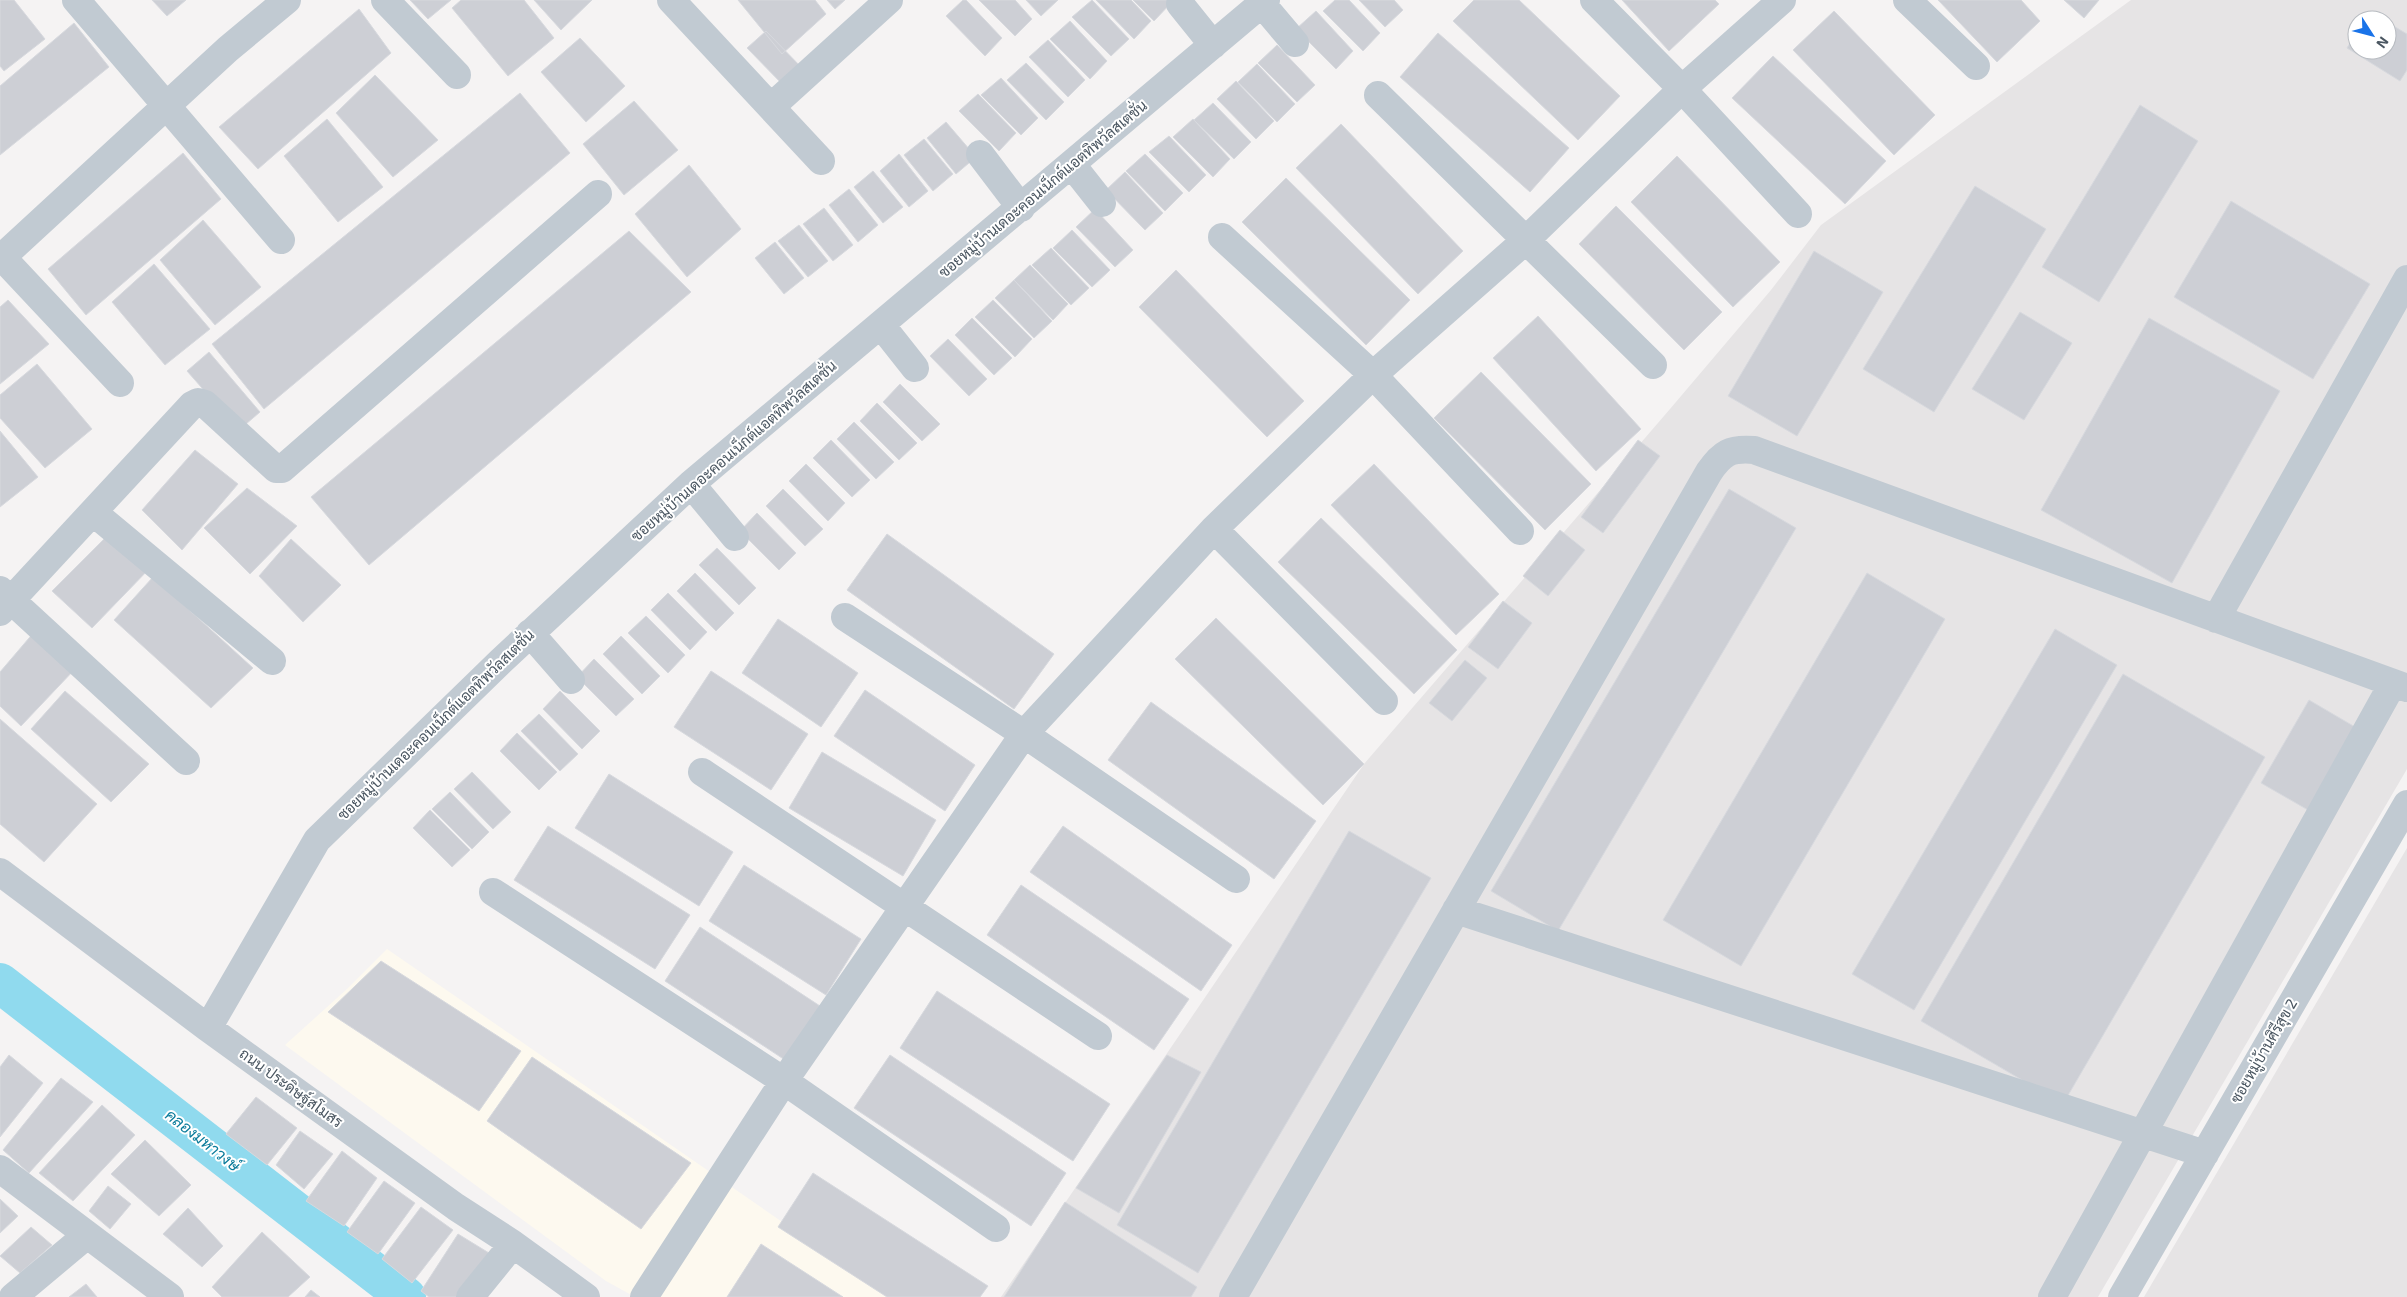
<svg xmlns="http://www.w3.org/2000/svg" width="2407" height="1297" font-family="'Exo 2',Sarabun,sans-serif">
<style>
.commercial{fill:#fdf9ef}
.education{fill:#e6e4e5;fill-rule:evenodd}
.lines{fill:none;stroke-linecap:round;stroke-linejoin:round}
.canal{stroke:#90daee;stroke-width:40}
.building{fill:#cdcfd5;stroke:#d7d9de}
.minor{stroke:#c1cad2;stroke-width:28}
.labels{text-anchor:middle;stroke-width:4;stroke-linejoin:round;paint-order:stroke}
.street-label{font-size:15px;fill:#4a5661;stroke:#fff}
.water-label{font-size:16px;font-style:italic;fill:#0c7c9b;stroke:#fff}
</style>
<rect width="100%" height="100%" fill="#f5f3f3"/>
<!-- commercial -->
<path class="commercial" d="M387,949l504,348h-256l-29,-16 -321,-236 62,-56z"/>
<!-- education -->
<path class="education" d="M2131,0h276v769l-309,528h-1097l363,-533 306,-355 101,-119 50,-65zM2357,20h30v30h-30z
M2407,848v449h-263z"/>
<g class="lines">
<!-- canal -->
<path class="canal" d="M0,983l406,314"/>
</g>
<!-- building -->
<path class="building" d="M0,0h14l31,39 -41,32 -4,-5z
M152,0h34l-19,16z
M410,0h41l-23,19z
M461,0h63l30,38 -46,38 -56,-68z
M534,0h58l-31,30z
M738,0h77l11,14 -44,40z
M827,0h18l-10,9z
M963,0h3l36,38 -17,18 -39,-40z
M979,0h36l17,19 -17,17z
M1026,0h32l-17,16z
M1092,0l37,39 -18,17 -39,-39z
M1096,0h35l20,21 -17,18z
M1133,0h35l3,3 -17,18z
M1335,0h14l31,33 -17,18 -40,-40z
M1359,0h35l9,10 -18,17z
M1474,0h45l101,96 -42,44 -125,-119z
M1622,0h93l4,4 -50,47z
M1938,0h83l19,21 -43,41z
M2064,0h35l-15,18z
M359,9l32,44 -133,116 -39,-42z
M1316,11l37,40 -17,18 -40,-40z
M1834,11l101,104 -41,40 -101,-105z
M2370,11l14,9h-20z
M1070,21l37,40 -17,18 -40,-40z
M2387,22l20,12v36l-7,11 -53,-33 10,-16v18h30z
M74,23l35,44 -109,88v-69z
M766,31l38,39 -18,18 -39,-40z
M1438,33l131,115 -39,44 -130,-115z
M580,38l45,48 -39,36 -45,-50z
M1048,40l37,40 -17,17 -39,-40z
M1277,45l38,40 -18,17 -39,-39z
M1773,56l113,105 -41,43 -113,-106z
M1026,63l38,39 -18,18 -39,-40z
M1257,64l38,40 -18,18 -39,-40z
M375,75l63,65 -45,37 -57,-64z
M1001,78l37,40 -17,17 -40,-40z
M1236,81l38,40 -18,18 -39,-40z
M520,93l50,60 -306,256 -52,-65z
M978,94l38,39 -17,18 -40,-40z
M634,101l44,49 -54,45 -41,-51z
M1213,103l38,39 -17,17 -40,-39z
M2140,105l58,36 -99,161 -57,-35z
M327,119l56,68 -45,35 -54,-66z
M1193,119l37,40 -17,18 -40,-40z
M946,122l30,35 -20,17 -29,-36z
M1341,124l122,127 -45,43 -122,-126z
M1169,136l37,39 -17,17 -40,-40z
M924,139l29,35 -20,17 -29,-36z
M183,153l38,46 -135,116 -38,-46z
M899,154l29,37 -19,16 -29,-36z
M1145,154l38,39 -18,18 -39,-40z
M1677,156l103,106 -47,45 -102,-105z
M689,165l52,64 -54,48 -52,-63z
M873,171l30,36 -20,16 -29,-36z
M1125,172l38,41 -18,17 -39,-40z
M1286,178l124,122 -44,45 -124,-123z
M1975,186l71,43 -112,183 -71,-43z
M849,189l29,36 -20,17 -29,-37z
M2231,201l139,83 -57,95 -139,-82z
M1616,206l106,106 -38,38 -105,-106z
M824,208l29,37 -20,16 -30,-37z
M1095,209l38,41 -18,17 -39,-40z
M203,220l58,67 -46,38 -55,-65z
M799,225l29,36 -20,16 -30,-36z
M1072,230l38,40 -18,17 -39,-39z
M629,231l62,61 -322,273 -58,-68z
M775,242l29,36 -20,16 -29,-36z
M1051,248l38,40 -18,17 -39,-40z
M1814,251l69,41 -86,144 -69,-40z
M154,264l56,65 -45,36 -53,-63z
M1030,265l38,39 -15,16 -39,-40z
M1176,270l128,131 -37,36 -128,-130z
M1014,280l38,41 -18,17 -39,-40z
M8,300l41,44 -49,40v-77z
M993,300l39,39 -17,18 -40,-40z
M2020,312l52,31 -48,77 -52,-31z
M1538,316l103,113 -45,42 -103,-113z
M972,318l40,40 -18,17 -39,-40z
M2149,318l131,73 -108,192 -131,-73z
M948,339l39,40 -18,17 -39,-40z
M209,352l51,60 -21,18 -52,-59z
M37,364l55,65 -47,39 -45,-50v-23z
M1481,372l110,112 -46,46 -111,-112z
M900,384l40,40 -18,17 -39,-39z
M877,403l40,40 -18,17 -39,-39z
M854,422l40,40 -18,17 -39,-40z
M0,431l38,46 -38,30z
M831,440l39,40 -18,17 -39,-39z
M1638,440l22,16 -57,77 -22,-16z
M195,450l43,34 -56,66 -40,-40z
M806,464l39,39 -17,18 -39,-40z
M1374,464l125,130 -43,41 -125,-130z
M247,488l50,38 -47,48 -46,-46z
M783,489l40,40 -18,17 -39,-40z
M1729,489l67,39 -238,403 -67,-40z
M757,513l39,40 -17,17 -39,-39z
M1321,518l136,132 -43,44 -136,-132z
M1560,530l25,20 -37,46 -25,-20z
M109,534l41,34 -58,60 -40,-37z
M887,534l167,120 -40,55 -167,-119z
M291,539l50,46 -38,37 -44,-46z
M717,548l39,40 -17,17 -40,-40z
M695,573l39,40 -18,18 -39,-40z
M1867,573l78,46 -204,347 -78,-46z
M153,577l100,91 -42,40 -97,-88z
M668,593l39,39 -17,18 -39,-40z
M1503,601l29,22 -34,46 -30,-22z
M646,616l39,39 -17,18 -40,-40z
M1216,618l148,146 -41,41 -148,-146z
M778,619l80,54 -37,54 -79,-54z
M2055,629l62,36 -203,345 -62,-36z
M35,631l40,38 -54,57 -21,-20v-34z
M621,636l39,40 -18,18 -39,-40z
M594,659l40,40 -18,17 -39,-39z
M1465,660l22,18 -35,43 -23,-18z
M711,671l97,63 -37,56 -97,-63z
M2123,674l142,83 -202,347 -142,-83z
M865,690l110,75 -30,46 -111,-75z
M65,691l84,73 -38,38 -80,-73z
M560,691l40,40 -18,18 -39,-40z
M2309,700l46,27 -47,83 -47,-27z
M1151,702l165,119 -42,58 -166,-119z
M539,714l39,40 -18,17 -39,-40z
M0,719l97,85 -53,58 -44,-38z
M517,733l40,39 -18,18 -39,-39z
M822,752l114,68 -33,56 -114,-68z
M472,772l39,40 -18,17 -39,-40z
M609,774l124,78 -34,54 -124,-78z
M450,792l39,40 -17,17 -40,-40z
M430,810l40,40 -18,17 -39,-39z
M548,826l142,89 -35,54 -141,-89z
M1063,826l169,119 -31,46 -171,-119z
M1349,831l82,47 -233,395 -81,-48z
M744,865l117,74 -35,56 -117,-74z
M1021,885l168,114 -35,51 -167,-115z
M700,927l120,79 -35,54 -120,-79z
M381,961l140,90 -42,60 -151,-99z
M937,991l173,113 -37,57 -173,-113z
M9,1055l34,28 -43,54v-70z
M890,1055l176,118 -35,53 -177,-118z
M1167,1055l34,17 -82,141 -43,-25z
M532,1057l159,106 -50,66 -154,-108z
M61,1078l32,24 -64,71 -26,-23z
M256,1097l41,31 -30,37 -41,-31z
M102,1105l33,30 -62,66 -34,-28z
M300,1131l33,23 -29,35 -28,-24z
M145,1140l46,45 -32,31 -48,-42z
M342,1151l35,27 -33,48 -38,-25z
M813,1173l175,113 -8,11h-93l-109,-70z
M384,1181l31,22 -37,51 -31,-22z
M108,1186l23,18 -21,25 -21,-18z
M0,1199l18,17 -18,17z
M1065,1202l132,85 -6,10h-187z
M421,1207l32,23 -41,53 -30,-24z
M188,1208l35,38 -21,21 -39,-33z
M31,1227l21,18 -32,28 -20,-17z
M262,1232l48,45 -22,20h-66l-10,-10z
M458,1234l31,19 -31,44h-29l-8,-6z
M761,1244l82,53h-116z
M86,1284l11,13h-28z
M311,1290l9,7h-15z"/>
<g class="lines">
<!-- minor -->
<path class="minor" d="M76,0l205,240
M385,0l72,75
M671,0l150,161
M1594,0l88,89 116,125
M1907,0l69,66
M1180,4l33,41
M1262,4l33,39
M1378,95l275,270
M771,107l118,-107
M980,154l41,54
M1072,165l30,38
M1222,237l151,138 147,156
M0,255l120,128
M0,259l228,-210 59,-49
M881,325l34,43
M691,484l44,53
M94,513l178,148
M1214,529l170,172
M0,590l186,171
M0,612l192,-207 6,-3 7,2 71,65h6l316,-275
M845,617l179,117 212,145
M2216,619l191,-340
M530,633l41,47
M702,772l396,264
M0,872l208,156 248,179 57,37 73,53
M493,892l291,189 212,147
M1456,910l749,244
M208,1028l109,-188 184,-179 190,-177 575,-484
M0,1169l170,128
M13,1297l74,-62
M470,1297l43,-53
M644,1297l140,-216 240,-347 190,-205 159,-154 153,-135 156,-151 100,-89
M1233,1297l476,-825c13,-19 21,-24 45,-22l653,238
M2052,1297l341,-614
M2122,1297l285,-493"/>
</g>
<g class="labels">
<!-- street labels -->
<g class="street-label">
<text transform="translate(1043 189) rotate(-40)" y="5">ซอยหมู่บ้านเดอะคอนเน็กต์แอตทิพวัลสเตชั่น</text>
<text transform="translate(734 451) rotate(-41)" y="5">ซอยหมู่บ้านเดอะคอนเน็กต์แอตทิพวัลสเตชั่น</text>
<text transform="translate(436 725) rotate(-44)" y="5">ซอยหมู่บ้านเดอะคอนเน็กต์แอตทิพวัลสเตชั่น</text>
<text transform="translate(2264 1051) rotate(-60)" y="5">ซอยหมู่บ้านศิรีสุข 2</text>
<text transform="translate(291 1088) rotate(36)" y="5">ถนน ประดิษฐ์สโมสร</text>
</g>
<!-- water labels -->
<g class="water-label">
<text transform="translate(203 1140) rotate(38)" y="6">คลองมหาวงษ์</text>
</g>
</g>
<!-- north arrow -->
<g transform="translate(2372 35) rotate(126)"><circle r="24" fill="#ffffff" stroke="#b7bbc0"/>
<path d="M0-4L9 19L0 12L-9 19Z" fill="#1a73e8"/>
<text y="-8" font-size="14" font-weight="bold" text-anchor="middle" fill="#4a5661">N</text>
</g>
</svg>
